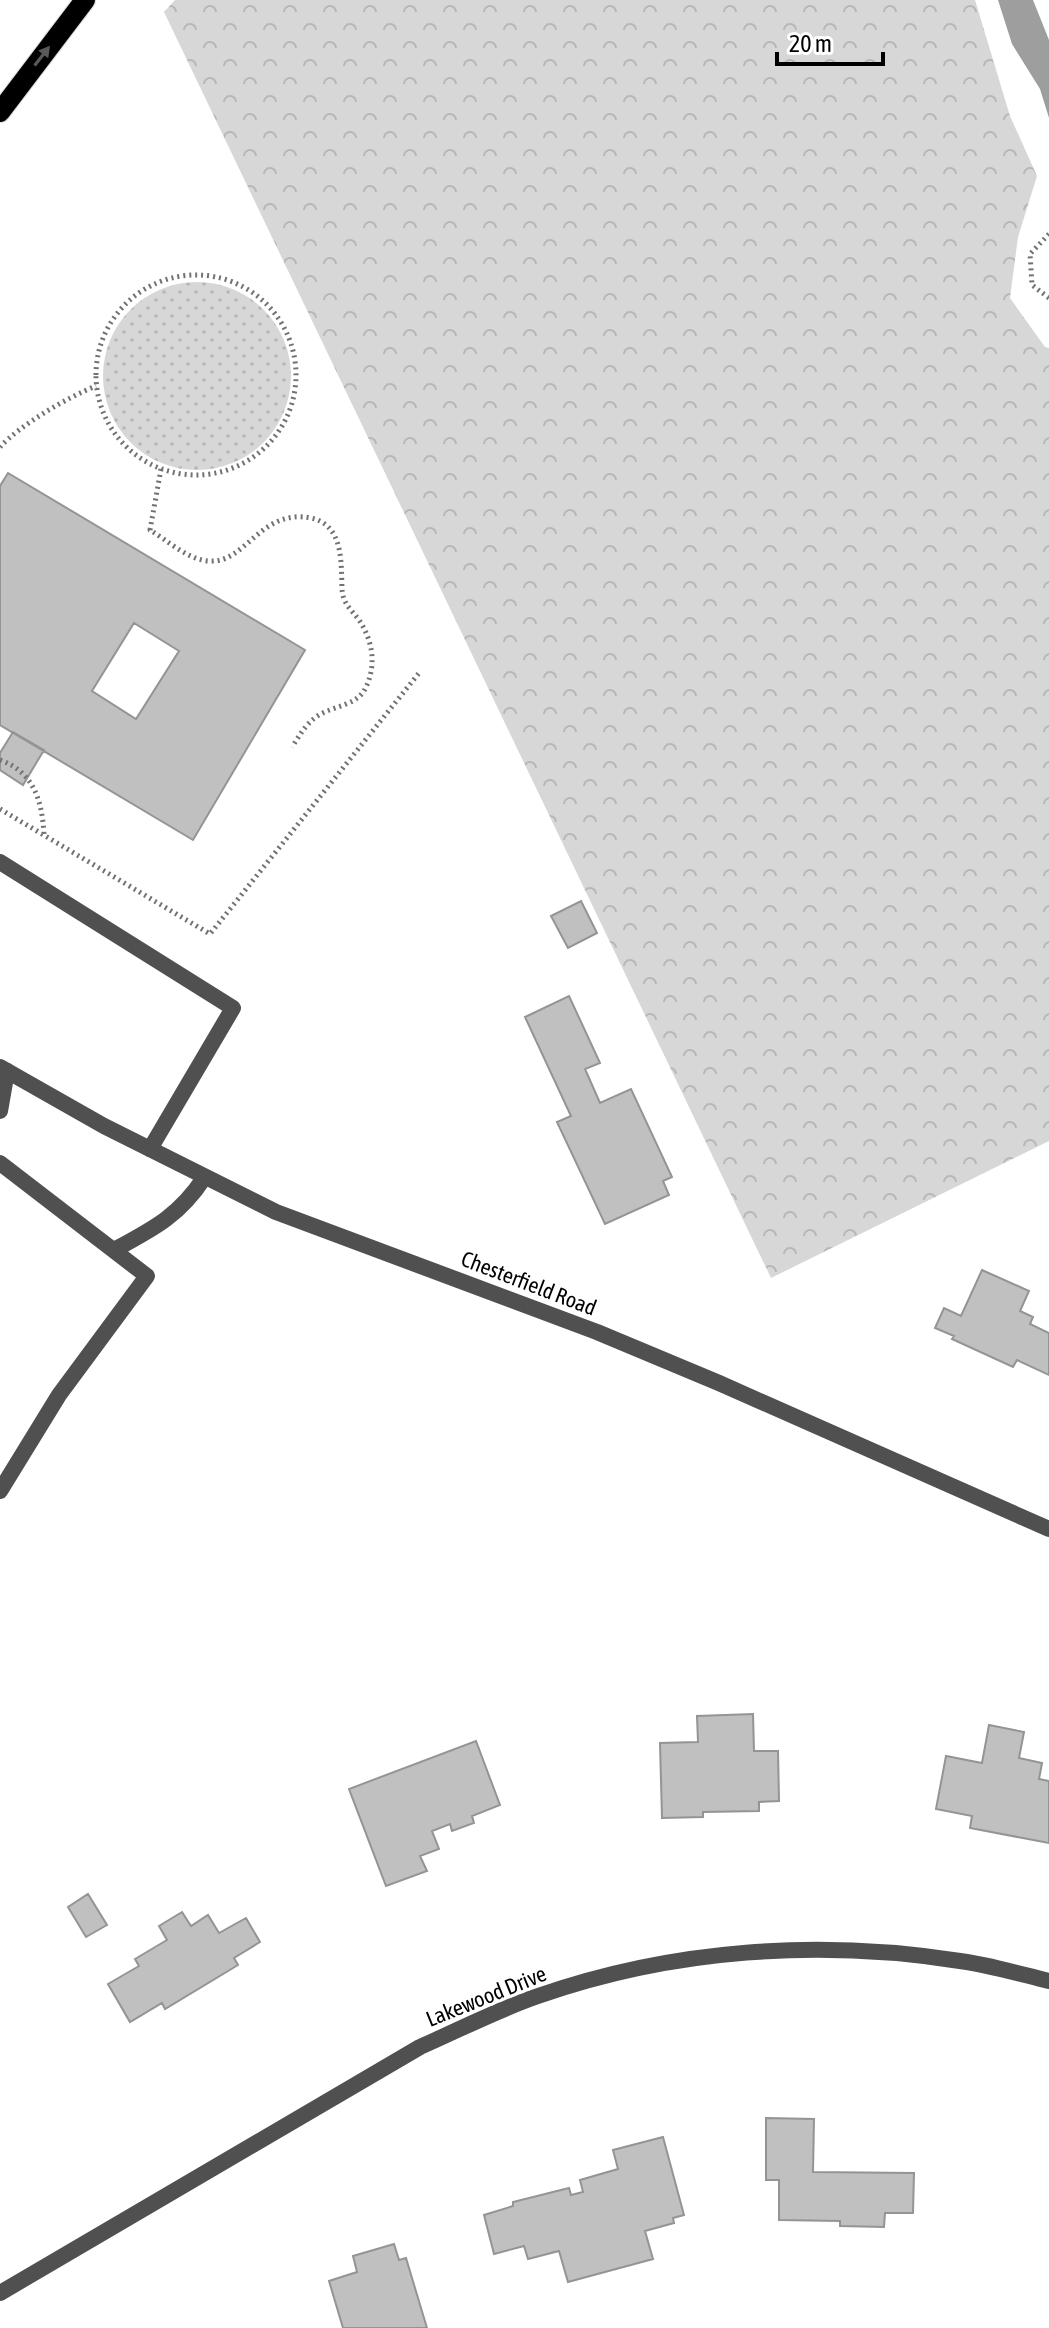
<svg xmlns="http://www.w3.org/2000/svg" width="1049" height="2328" font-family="'Asap Condensed',sans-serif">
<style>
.grass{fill:url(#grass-dots)}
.forest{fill:url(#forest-crowns)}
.water{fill:#9e9e9e}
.building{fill:#c0c0c0;stroke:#949494;stroke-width:2;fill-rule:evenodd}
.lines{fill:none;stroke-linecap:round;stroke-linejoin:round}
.primary-casing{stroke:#dbdbdb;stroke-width:22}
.path{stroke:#727272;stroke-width:5;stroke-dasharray:2 4;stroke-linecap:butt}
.service{stroke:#505050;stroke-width:16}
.minor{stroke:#505050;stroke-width:16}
.primary{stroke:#000;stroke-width:20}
.oneway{fill:#595959}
.labels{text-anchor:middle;stroke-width:6;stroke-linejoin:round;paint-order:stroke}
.street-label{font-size:22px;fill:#000;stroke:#fff}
</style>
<defs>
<pattern id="grass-dots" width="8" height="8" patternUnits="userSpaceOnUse" patternTransform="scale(2)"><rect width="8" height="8" fill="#d7d7d7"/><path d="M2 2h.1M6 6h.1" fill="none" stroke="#b7b7b7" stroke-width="1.8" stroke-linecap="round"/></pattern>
<pattern id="forest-crowns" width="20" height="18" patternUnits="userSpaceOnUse" patternTransform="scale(2)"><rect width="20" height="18" fill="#d7d7d7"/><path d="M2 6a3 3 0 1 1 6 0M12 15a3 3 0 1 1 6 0" fill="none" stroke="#b7b7b7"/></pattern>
</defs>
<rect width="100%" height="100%" fill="#fff"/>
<!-- grass -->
<path class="grass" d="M103 376a94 94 0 1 1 188 0a94 94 0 1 1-188 0Z"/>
<!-- forest -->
<path class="forest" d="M175,0h800l35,116 27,60 -19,61 -8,61 35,49 4,1v793l-278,137 -607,-1266z"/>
<!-- water -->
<path class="water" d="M998,0h35l16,40v78l-9,-29 -28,-45z"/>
<!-- building -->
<path class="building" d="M8,473l297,177 -112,190 -193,-115v-239zM134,623l45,28 -43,68 -44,-28z
M13,732l31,18 -21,35 -23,-15v-17z
M581,901l16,32 -29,15 -17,-32z
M569,996l31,67 -15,6 15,34 31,-14 41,88 -9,4 6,14 -64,29 -48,-102 14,-6 -46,-99z
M982,1270l47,21 -9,20 13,6 -3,7 19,9v42l-32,-15 -4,7 -61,-28 2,-3 -19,-8 9,-20 17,8z
M753,1714l1,37h24l1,50 -20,1v9l-56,1v5l-41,1 -2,-75 38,-1 -1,-26z
M989,1725l35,7 -5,26 23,5 -3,16 10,2v62l-79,-15 2,-12 -36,-7 10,-53 36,7z
M476,1741l24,64 -28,11 2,7 -22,8 -2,-7 -18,7 7,18 -19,7 7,15 -41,15 -37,-97z
M88,1894l19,31 -21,12 -18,-30z
M182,1912l9,14 17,-11 11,18 27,-15 14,24 -26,16 4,7 -73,44 -3,-6 -32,19 -22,-38 31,-18 -4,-7 32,-19 -8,-14z
M766,2118l48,1 -1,53 101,1 -1,40h-28l-1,14 -44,-1v-5l-61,-1v-40h-13z
M663,2137l21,78 -11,3 1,5 -29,8 8,28 -85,23 -9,-31 -31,8 -4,-13 -30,8 -10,-39 29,-9v-4l56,-14 2,7 12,-3 -3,-12 38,-11 -5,-19z
M394,2244l5,16 7,-2 21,70h-84l-14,-47 28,-9 -4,-16z"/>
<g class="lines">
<!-- primary casing -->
<g class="primary-casing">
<path id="primary" d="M0,112l85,-112"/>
</g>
<!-- path -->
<path class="path" d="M1049,234l-19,20 2,31 17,13
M96 375a100 100 0 1 1 200 0a100 100 0 1 1-200 0Z
M0,447c20,-22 68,-50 96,-61
M161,469l-11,61c17,10 38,30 59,31 37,3 51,-53 102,-43 33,7 30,45 31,71 1,15 9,20 17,31 14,21 18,46 6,69 -8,16 -31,17 -46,26 -13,8 -19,20 -27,32
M0,760c34,12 42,41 44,74
M0,809l210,125 209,-261"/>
<!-- service -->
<path class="service" d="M0,862l233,146 -83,141
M0,1111l7,-40
M0,1163l147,113 -88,119 -59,96
M114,1250c39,-21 65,-34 90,-72"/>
<!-- minor -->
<path class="minor" d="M0,1067l104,59 172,86 321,120 122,51 330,146
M0,2293l420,-246c39,-17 77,-37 118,-51 135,-47 280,-57 422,-35 30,4 60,13 89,20"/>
<!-- primary -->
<use href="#primary" class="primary"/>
</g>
<!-- one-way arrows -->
<defs><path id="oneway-solid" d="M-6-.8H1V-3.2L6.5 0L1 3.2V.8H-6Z" transform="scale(2)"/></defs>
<use class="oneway" href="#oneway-solid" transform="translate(42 56) rotate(-52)"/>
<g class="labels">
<!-- street labels -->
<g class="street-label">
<text transform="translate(529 1283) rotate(21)" y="8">Chesterfield Road</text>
<text transform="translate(486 1996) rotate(-22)" y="8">Lakewood Drive</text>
</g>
</g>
<!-- scale -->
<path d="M777 52v12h106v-12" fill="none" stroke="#000000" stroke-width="4"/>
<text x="789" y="52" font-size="24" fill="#000000" stroke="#ffffff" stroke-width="6" paint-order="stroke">20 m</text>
</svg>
